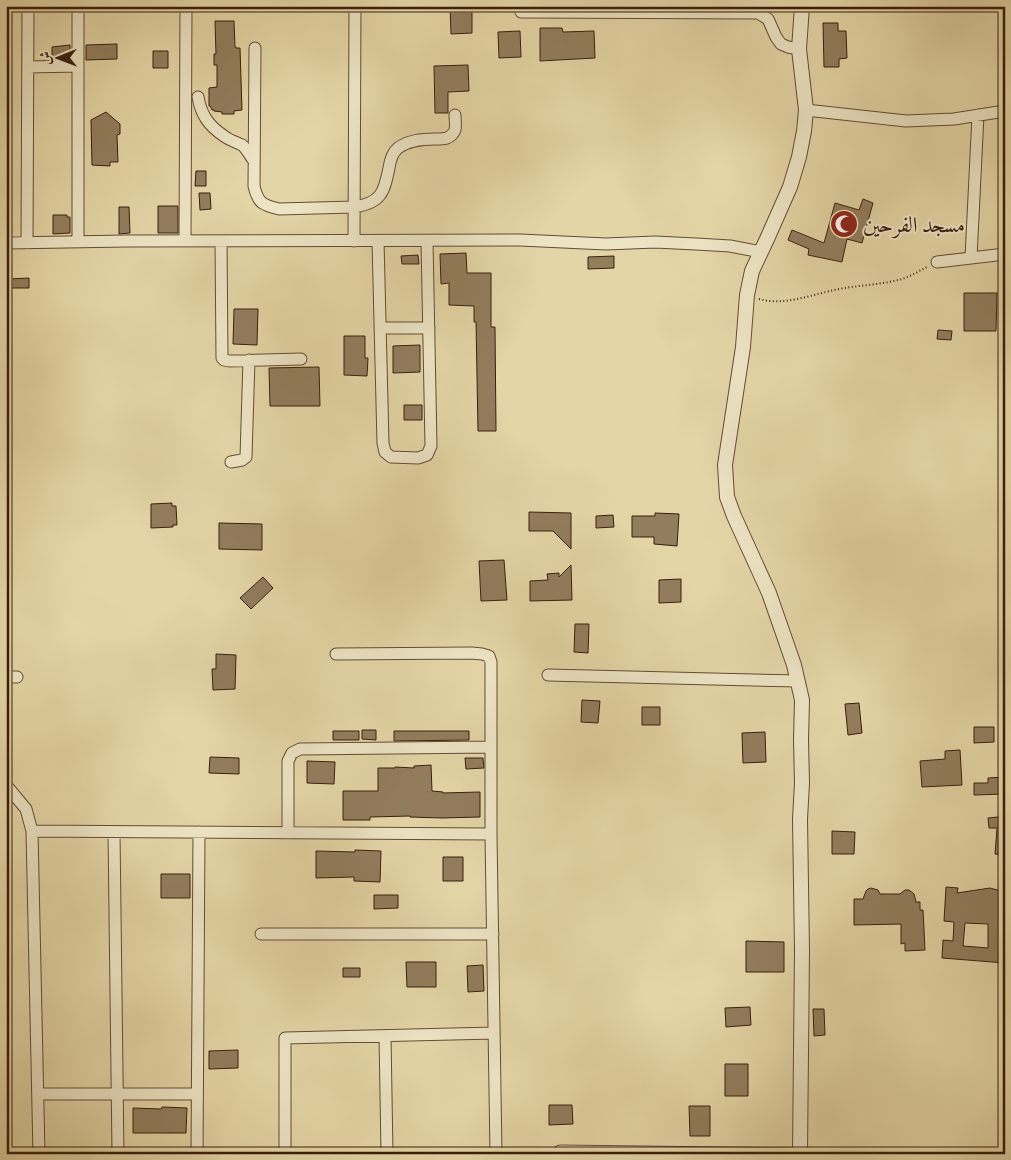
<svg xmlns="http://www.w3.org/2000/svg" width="1011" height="1160" font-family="'EB Garamond',Amiri,serif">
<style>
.building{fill:#927d5d;stroke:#3a1e0e;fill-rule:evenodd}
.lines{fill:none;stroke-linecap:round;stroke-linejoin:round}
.minor-casing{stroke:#644c34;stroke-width:13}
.tertiary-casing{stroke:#644c34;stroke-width:16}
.path{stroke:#3a1e0e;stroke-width:2;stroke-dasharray:1 2.5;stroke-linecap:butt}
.minor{stroke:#ede4c5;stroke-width:11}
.tertiary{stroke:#ede4c5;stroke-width:14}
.labels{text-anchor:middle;stroke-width:4;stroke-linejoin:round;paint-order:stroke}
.poi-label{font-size:22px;fill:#3a1e0e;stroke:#ede4c5;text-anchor:start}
</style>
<rect width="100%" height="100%" fill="#e4d5a6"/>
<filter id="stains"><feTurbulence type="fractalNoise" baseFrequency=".004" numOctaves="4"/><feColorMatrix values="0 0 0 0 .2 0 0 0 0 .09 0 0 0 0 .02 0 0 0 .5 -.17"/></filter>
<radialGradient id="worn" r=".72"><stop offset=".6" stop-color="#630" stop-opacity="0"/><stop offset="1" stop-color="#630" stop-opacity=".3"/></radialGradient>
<!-- building -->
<path class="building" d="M450,6h22v27l-21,1z
M215,21h19l1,26h1v1h4l2,62 -8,1v3h-12v-2l-8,-1v-1h-2l-2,-4h-1v-18l8,-1v-22h-3v-11h2z
M823,23h15v8h8l1,27 -8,1v8h-15z
M540,28h22l1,4 31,-1 1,27 -55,3z
M520,31l1,26 -22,1 -1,-26z
M117,44v15l-31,1v-15z
M70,45v12l-18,1v-11z
M153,51h15v17h-15z
M468,65l1,26 -21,1v21h-13l-1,-47z
M106,112l14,12v10l-3,1 1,27h-8v4l-18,-1 -1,-45z
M196,171h10v15h-11z
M199,193h11l1,16 -11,1z
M863,199l10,4 -11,40 -15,-4 -5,23 -34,-7 1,-6 -21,-9 4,-10 32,13 11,-40 24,7z
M158,206h20v27h-20z
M119,207h10l1,26 -11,1z
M53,215h14v2h3v16l-17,1z
M466,253l1,20h24v54h4l1,104h-18l-2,-109h-2v-16l-25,-1v-22l-8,1 -1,-30z
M418,255l1,9h-17l-1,-8z
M614,256v12l-26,1v-12z
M29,278v10h-21v-9z
M964,293h33l-1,38h-32z
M234,309h24l-1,36 -24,-1z
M938,330l14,1 -1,9 -14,-1z
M344,336h21v22h3l-1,18 -23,-1z
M420,345v27l-27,1v-27z
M319,367l1,39h-50l-1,-38z
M404,405h18v15h-18z
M172,503v3h4l1,19h-4v2l-22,1v-24z
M529,512l42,1v36l-18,-18h-24z
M655,513l24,1 -2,32 -23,-2v-7h-22v-21h23z
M613,515l1,12 -18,1v-12z
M219,523l43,1v26l-43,-1z
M504,560l3,40 -26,1 -2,-40z
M571,565l1,35 -42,1v-20l18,-1 -1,-6 12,-1v4z
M263,577l10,11 -22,21 -11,-11z
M681,579v23l-22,1v-23z
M575,624h14l-1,29 -14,-1z
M216,654l20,1 -1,34 -22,1 -1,-21h4z
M582,700l18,1 -2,22 -17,-1z
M859,703l3,30 -14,2 -3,-31z
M642,707h18v18h-18z
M974,727h20v15l-20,1z
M362,730h14v10l-14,-1z
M333,731h26v9h-26z
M394,731h75v9l-75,1z
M765,732l1,30 -23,1 -1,-30z
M960,750l2,35 -40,2 -2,-26 25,-2v-8z
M210,757l29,1v16l-30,-1z
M465,758h18l1,10 -18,1z
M307,761l28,1 -1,22 -27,-1z
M431,765l1,26 11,1v1l37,-1v25l-38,1 -32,-1v-1l-40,1v3h-27v-29h35v-23h17v-1l19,1v-2z
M1005,777v17l-31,1v-12h14v-5z
M998,817l7,1v37l-10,-1 2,-26h-8l-1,-10z
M832,831l23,1 -1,22h-22z
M355,850l26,1 -1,31 -26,-1v-4l-38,1v-27l39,1z
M443,857h20v24h-20z
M161,874h29v24h-29z
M946,887l12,1 -1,5 33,-5 15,4v33h-3v24h3v14l-63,-5 1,-18 10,1 1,-19 -10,-1zM965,923l23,1v24l-25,-2z
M871,888l7,2 2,4h20l5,-4h4l5,4 2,8h4v8h3l2,40 -20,1v-8l-4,1v-20l-47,1v-26h9l3,-8 2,-2z
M374,895h24v13l-24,1z
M746,941l38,1v30h-38z
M406,962h30v25h-29z
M483,965l1,26 -16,1 -1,-26z
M343,968h17v9h-17z
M750,1007l1,18 -25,2 -1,-19z
M813,1009h11l1,26 -11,1z
M238,1050v18l-29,1v-18z
M725,1064h23v32h-23z
M549,1105h23l1,19 -24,1z
M689,1106h21v30h-20z
M162,1107l25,1 -1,25h-53v-25l28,1z"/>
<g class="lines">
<!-- minor casing -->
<g class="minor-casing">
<path id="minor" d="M78,6v236
M521,12l237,1 10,6 8,18 5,7 7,3 11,2
M255,48l-1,138c4,17 8,19 25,23l75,-2c27,-4 30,-14 35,-39 1,-7 3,-15 9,-20 11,-8 24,-9 37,-9 4,0 9,0 12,-1 3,-1 7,-5 8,-8 1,-4 0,-11 0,-15
M28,67l50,-1
M198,97c3,18 11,29 26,39 5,4 12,6 18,9 5,4 8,11 12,16
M806,110l100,11 48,-2 51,-8
M185,241l1,-235
M221,241l1,117 2,2 5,1 72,-2
M354,241l1,-235
M378,241l5,202 2,9 6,5 27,1 9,-3 4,-9 -4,-205
M6,243l120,-2 394,-1 86,4 49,-2 41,2 34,2 31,6
M27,243l1,-237
M971,258l7,-143
M937,262l68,-8
M381,328h48
M231,462l11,-2 4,-3 3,-97
M336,654l136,-1 10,1 7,2 2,6v172l5,320
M548,675l250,6
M6,677h11
M6,785l20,24 6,22 7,323
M32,831l459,3
M114,832l4,322
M288,833v-72l4,-8 8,-4 191,-2
M261,934h232
M385,1036l2,118
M38,1094h159
M560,1151l236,3
M197,1154l2,-322
M285,1154v-116l209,-5"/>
</g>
<!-- tertiary casing -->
<g class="tertiary-casing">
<path id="tertiary" d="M800,1154l2,-204 -2,-131 2,-36 -1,-43 1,-40 -8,-35 -25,-72 -35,-77 -7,-19 -2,-32 18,-118 4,-52 5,-24 15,-32 23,-52 9,-30 5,-26 2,-21 -7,-61 3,-43"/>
</g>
<!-- path -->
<path class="path" d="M759,299c28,8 58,-7 86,-11 19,-3 39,-4 57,-9 9,-3 17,-8 25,-12"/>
<!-- minor -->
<use href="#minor" class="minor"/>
<!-- tertiary -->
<use href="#tertiary" class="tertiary"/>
</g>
<!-- icons -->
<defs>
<g id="mosque-disc" transform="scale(1.4375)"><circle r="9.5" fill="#8f2418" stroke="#ede4c5"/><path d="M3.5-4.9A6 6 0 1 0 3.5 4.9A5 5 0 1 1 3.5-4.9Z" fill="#fff"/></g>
</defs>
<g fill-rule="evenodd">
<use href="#mosque-disc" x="844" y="224"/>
</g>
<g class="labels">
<!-- poi labels -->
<g class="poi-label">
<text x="863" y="232">مسجد الفرحين</text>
</g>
</g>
<!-- margin -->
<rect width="1011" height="1160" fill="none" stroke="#e4d5a6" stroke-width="25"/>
<rect x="8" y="8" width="996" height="1145" fill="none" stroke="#3a1e0e" stroke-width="2.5"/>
<rect x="12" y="12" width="986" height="1135" fill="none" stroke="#3a1e0e"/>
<!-- north arrow -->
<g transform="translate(58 58) rotate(269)" stroke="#ede4c5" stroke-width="4" paint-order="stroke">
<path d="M0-4L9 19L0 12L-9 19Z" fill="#3a1e0e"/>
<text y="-8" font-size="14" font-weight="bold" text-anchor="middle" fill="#3a1e0e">ش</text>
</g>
<rect width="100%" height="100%" filter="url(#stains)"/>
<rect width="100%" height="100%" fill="url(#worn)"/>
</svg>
